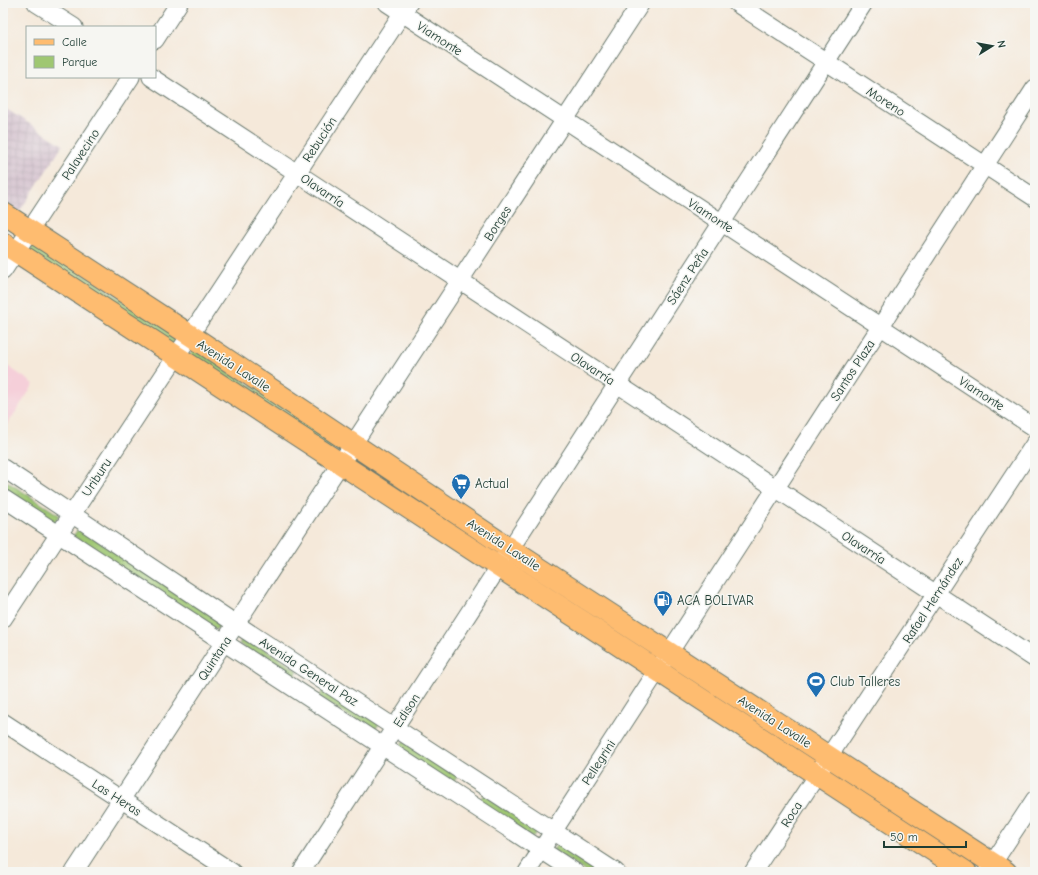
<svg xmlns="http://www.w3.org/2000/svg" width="1038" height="875" font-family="'Comic Neue',sans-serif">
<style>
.built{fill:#f5cfd9}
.industrial{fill:url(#industrial-grid)}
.green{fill:#9fc772;stroke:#5f8253}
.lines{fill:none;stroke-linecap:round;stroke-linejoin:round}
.minor-casing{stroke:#6a796e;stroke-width:19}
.major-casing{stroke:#6a796e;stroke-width:23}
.minor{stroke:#fff;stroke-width:17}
.major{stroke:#febc70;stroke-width:21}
.labels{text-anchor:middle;stroke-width:3;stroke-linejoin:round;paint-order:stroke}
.street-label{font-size:13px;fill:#1f3d34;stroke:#f6f6f2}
.poi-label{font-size:13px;fill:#1f3d34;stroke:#f6f6f2;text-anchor:start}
</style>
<defs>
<pattern id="industrial-grid" width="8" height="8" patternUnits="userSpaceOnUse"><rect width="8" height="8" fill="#d1bdcb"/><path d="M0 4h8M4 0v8" fill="none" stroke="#b3a3af"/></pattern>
</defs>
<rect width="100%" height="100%" fill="#f6f6f2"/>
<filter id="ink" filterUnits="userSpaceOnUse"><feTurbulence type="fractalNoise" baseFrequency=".025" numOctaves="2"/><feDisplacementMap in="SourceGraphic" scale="8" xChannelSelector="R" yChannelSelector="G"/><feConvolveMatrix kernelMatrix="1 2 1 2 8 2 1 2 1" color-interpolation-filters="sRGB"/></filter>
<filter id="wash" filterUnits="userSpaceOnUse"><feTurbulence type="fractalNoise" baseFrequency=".012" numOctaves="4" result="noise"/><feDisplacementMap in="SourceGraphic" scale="16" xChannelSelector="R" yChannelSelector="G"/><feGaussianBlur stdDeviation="0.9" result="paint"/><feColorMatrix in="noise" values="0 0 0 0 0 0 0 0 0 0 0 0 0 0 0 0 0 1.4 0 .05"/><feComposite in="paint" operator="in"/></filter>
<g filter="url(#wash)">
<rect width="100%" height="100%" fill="#f5e9da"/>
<!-- built -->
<path class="built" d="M3,363l31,21 -31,47z"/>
<!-- industrial -->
<path class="industrial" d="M3,107l60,38 -45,69 -15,-10z"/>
<!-- green -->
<path class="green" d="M35,243l143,93 -6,9 -143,-94z
M195,349l143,93 -6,9 -143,-94z
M358,456l54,35 -6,9 -53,-35z
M3,479l56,36 -5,9 -51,-33z
M79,528l143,93 -6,9 -143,-94z
M244,635l54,36 -6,8 -53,-35z
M325,688l54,36 -6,8 -54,-35z
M403,741l54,35 -6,9 -53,-35z
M484,794l54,35 -6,9 -54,-35z
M559,841l46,31h-19l-33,-22z"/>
</g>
<g filter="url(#ink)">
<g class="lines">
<!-- minor casing -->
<g class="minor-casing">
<path id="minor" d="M36,3l38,24
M387,3l648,425
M736,3l299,195
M155,40l24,-37
M151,77l884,582
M3,271l128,-194
M3,468l233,156 380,248
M3,498l572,374
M3,619l406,-616
M3,722l229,150
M74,872l567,-869
M301,872l563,-869
M527,872l508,-784
M753,872l282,-429
M987,872l48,-73"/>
</g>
<!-- major casing -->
<g class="major-casing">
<path id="major" d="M3,213l187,122 320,214 496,323
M3,243l963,629"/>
</g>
<!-- minor -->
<use href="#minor" class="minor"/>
<!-- major -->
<use href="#major" class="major"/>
</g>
</g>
<!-- icons -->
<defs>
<g id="supermarket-pin" transform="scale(1)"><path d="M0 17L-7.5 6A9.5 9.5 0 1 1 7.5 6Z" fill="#1f6fb2" stroke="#f6f6f2"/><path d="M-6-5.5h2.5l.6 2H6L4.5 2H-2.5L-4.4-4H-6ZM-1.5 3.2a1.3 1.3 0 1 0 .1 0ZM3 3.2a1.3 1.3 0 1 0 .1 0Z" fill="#fff"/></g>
<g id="fuel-pin" transform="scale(1)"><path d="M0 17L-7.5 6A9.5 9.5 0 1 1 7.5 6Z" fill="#1f6fb2" stroke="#f6f6f2"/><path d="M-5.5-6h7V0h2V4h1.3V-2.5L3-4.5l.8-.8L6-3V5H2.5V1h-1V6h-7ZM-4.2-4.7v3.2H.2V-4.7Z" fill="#fff"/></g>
<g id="stadium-pin" transform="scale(1)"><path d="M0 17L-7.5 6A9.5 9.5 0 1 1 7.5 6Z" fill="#1f6fb2" stroke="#f6f6f2"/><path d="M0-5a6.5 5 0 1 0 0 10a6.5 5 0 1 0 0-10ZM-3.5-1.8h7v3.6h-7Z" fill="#fff"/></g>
</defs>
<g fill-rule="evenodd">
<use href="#supermarket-pin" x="461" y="483"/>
<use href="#fuel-pin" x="663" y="600"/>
<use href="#stadium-pin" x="816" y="681"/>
</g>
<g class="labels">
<!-- street labels -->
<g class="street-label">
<text transform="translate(440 38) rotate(33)" y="5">Viamonte</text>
<text transform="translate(886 101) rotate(33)" y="5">Moreno</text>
<text transform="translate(319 139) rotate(-57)" y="5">Rebución</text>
<text transform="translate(80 154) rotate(-57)" y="5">Palavecino</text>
<text transform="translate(323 190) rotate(34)" y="5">Olavarría</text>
<text transform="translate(711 215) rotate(33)" y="5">Viamonte</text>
<text transform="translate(497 223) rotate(-57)" y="5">Borges</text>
<text transform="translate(687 276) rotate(-57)" y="5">Sáenz Peña</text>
<text transform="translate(234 365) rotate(33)" y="5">Avenida Lavalle</text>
<text transform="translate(593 368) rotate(33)" y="5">Olavarría</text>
<text transform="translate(852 370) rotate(-57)" y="5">Santos Plaza</text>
<text transform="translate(982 393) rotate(33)" y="5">Viamonte</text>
<text transform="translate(96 477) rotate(-57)" y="5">Uriburu</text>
<text transform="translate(504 544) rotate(33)" y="5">Avenida Lavalle</text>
<text transform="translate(864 547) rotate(33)" y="5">Olavarría</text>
<text transform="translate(932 600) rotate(-57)" y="5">Rafael Hernández</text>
<text transform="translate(214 658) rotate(-57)" y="5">Quintana</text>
<text transform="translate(309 671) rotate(33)" y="5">Avenida General Paz</text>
<text transform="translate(406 710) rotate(-57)" y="5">Edison</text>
<text transform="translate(775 721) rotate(33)" y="5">Avenida Lavalle</text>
<text transform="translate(598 762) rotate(-57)" y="5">Pellegrini</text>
<text transform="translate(117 797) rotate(33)" y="5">Las Heras</text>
<text transform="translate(791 814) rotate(-57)" y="5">Roca</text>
</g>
<!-- poi labels -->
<g class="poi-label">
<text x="475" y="488">Actual</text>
<text x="677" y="605">ACA BOLIVAR</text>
<text x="830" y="686">Club Talleres</text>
</g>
</g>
<!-- margin -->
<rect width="1038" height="875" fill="none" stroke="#f6f6f2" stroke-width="16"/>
<!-- legend -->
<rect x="26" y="26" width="130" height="52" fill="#f6f6f2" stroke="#a0aca6"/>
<rect x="34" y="39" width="20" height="6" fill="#febc70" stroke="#a0aca6"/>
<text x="62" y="46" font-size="12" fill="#1f3d34">Calle</text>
<rect x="34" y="56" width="20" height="12" fill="#9fc772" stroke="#a0aca6"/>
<text x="62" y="66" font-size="12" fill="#1f3d34">Parque</text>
<!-- north arrow -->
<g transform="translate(992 46) rotate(79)" stroke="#f6f6f2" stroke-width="3" paint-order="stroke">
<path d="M0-3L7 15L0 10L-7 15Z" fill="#1f3d34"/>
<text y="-6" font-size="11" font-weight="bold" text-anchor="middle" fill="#1f3d34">N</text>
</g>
<!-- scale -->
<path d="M884 841v6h82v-6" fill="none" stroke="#1f3d34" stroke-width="2"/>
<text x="890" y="841" font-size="12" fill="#1f3d34" stroke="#f6f6f2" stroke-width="3" paint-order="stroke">50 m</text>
</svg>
